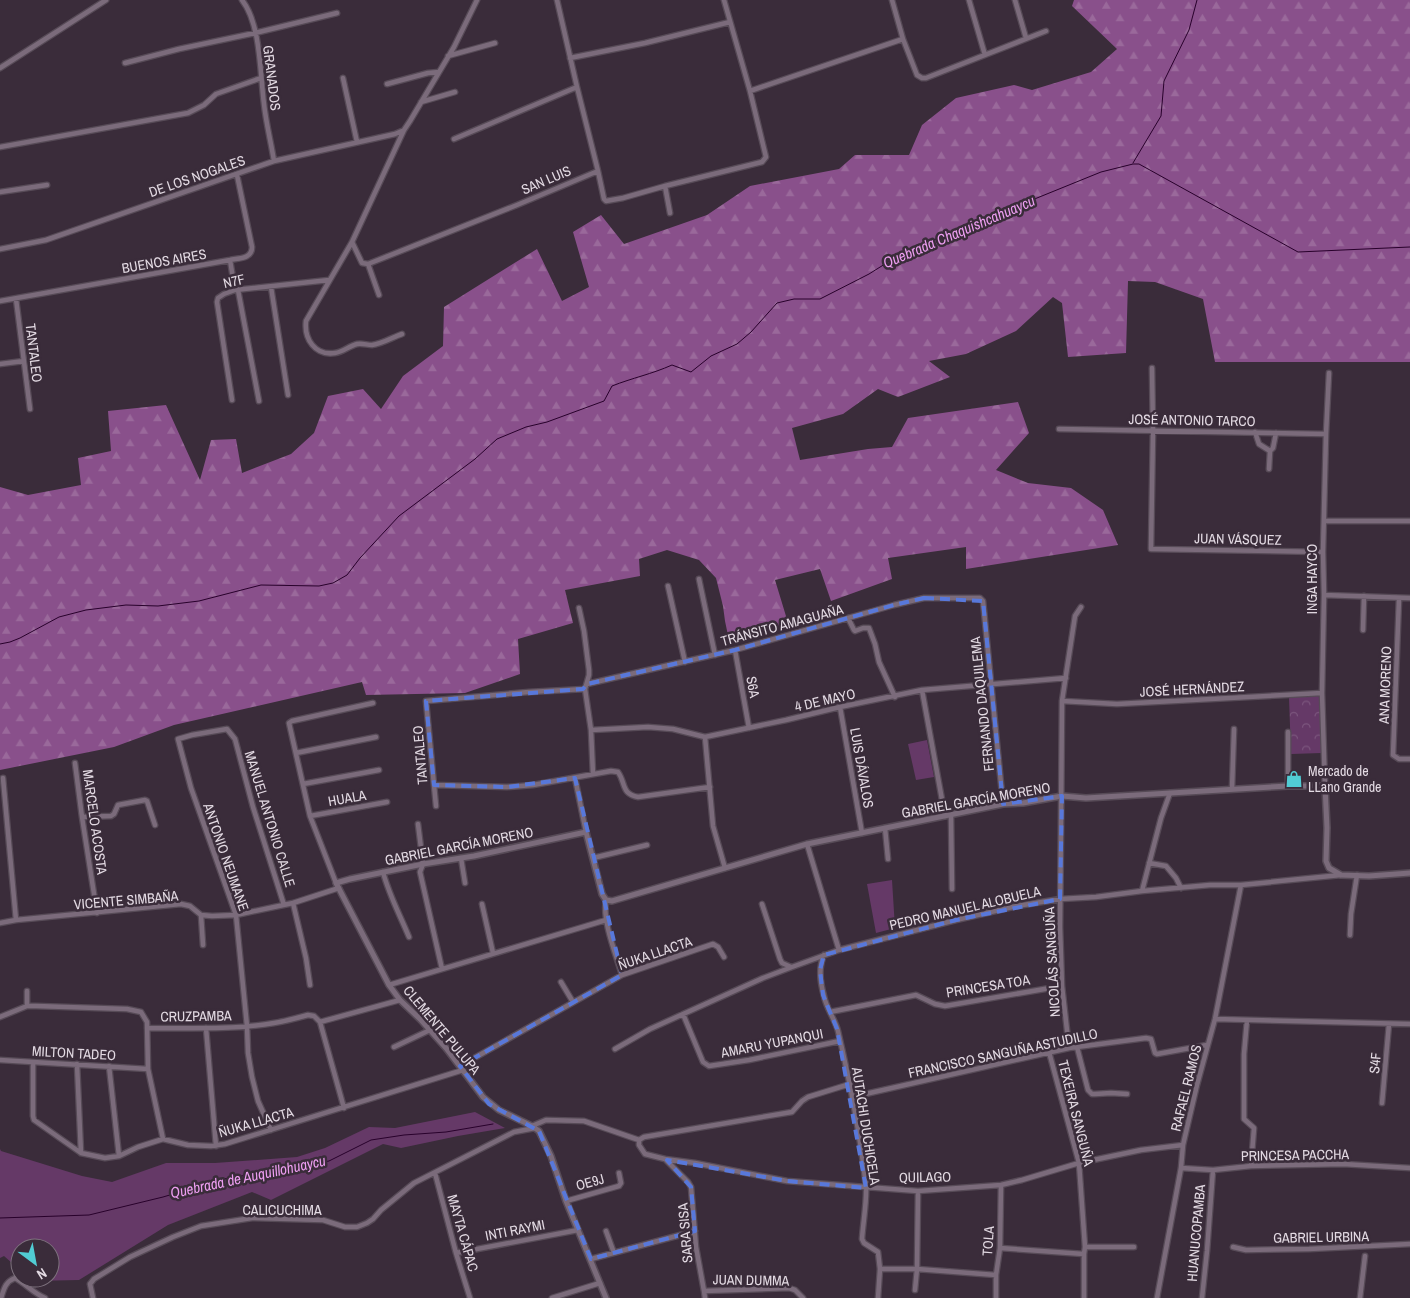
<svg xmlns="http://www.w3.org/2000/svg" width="1410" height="1298" font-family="'Archivo Narrow',sans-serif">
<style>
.grass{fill:#653967}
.forest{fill:url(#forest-firs)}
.park{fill:url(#park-crowns)}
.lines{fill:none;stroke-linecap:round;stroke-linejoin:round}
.stream{stroke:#28012b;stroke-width:1}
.minor-casing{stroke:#574b57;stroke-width:7}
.tertiary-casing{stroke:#574b57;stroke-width:8}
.minor{stroke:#7b6b7b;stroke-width:4.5}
.tertiary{stroke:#7b6b7b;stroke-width:5}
.marked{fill:none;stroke:#5878db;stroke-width:4;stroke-dasharray:10 6;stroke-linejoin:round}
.labels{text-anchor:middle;stroke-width:5;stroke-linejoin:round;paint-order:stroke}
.street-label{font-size:14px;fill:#e3dae3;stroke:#3a2c3a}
.poi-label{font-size:14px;fill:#e3dae3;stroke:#3a2c3a;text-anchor:start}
.water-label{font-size:15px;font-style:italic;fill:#ed9ef1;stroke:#3a2c3a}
</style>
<defs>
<pattern id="forest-firs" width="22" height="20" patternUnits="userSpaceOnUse" patternTransform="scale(1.25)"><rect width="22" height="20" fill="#89508b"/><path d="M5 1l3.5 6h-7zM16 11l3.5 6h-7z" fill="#9a699b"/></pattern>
<pattern id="park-crowns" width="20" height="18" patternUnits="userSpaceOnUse" patternTransform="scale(1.25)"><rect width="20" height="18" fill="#653967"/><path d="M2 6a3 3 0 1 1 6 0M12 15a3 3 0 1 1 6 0" fill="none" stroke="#7b557d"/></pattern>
</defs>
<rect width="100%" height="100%" fill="#3a2c3a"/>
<!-- grass -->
<path class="grass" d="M927,740l7,37 -18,3 -8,-36z
M892,880l3,48 -19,5 -9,-49z
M475,1112l30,16 -47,8 -57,12 -18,-4 -112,56 -19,-8 -84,33 -89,55 -47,1 -3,-3h21v-30h-30v22l-16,-14 -4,2v-109l1,2 81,25 30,6 54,-19h49l82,-6 28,-9 44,-21 26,1z"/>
<!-- forest -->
<path class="forest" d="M1074,0h336v362h-195l-12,-63 -48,-17 -27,-1 -2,72 -58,4 -6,-54 -9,-6 -37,34 -50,23 -37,7 21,16 -52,20 -20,-8 -35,25 -51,14 8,32 68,-11 24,-2 16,-29 110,-16 11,31 -33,37 32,13 43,5 32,22 15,35 -152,24v-22l-78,11 4,21 -61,22 -11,-32 -45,11 14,46 -59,19 -5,-24 -2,-15 -7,-28 -17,-18 -32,-10 -28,9 1,17 -75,14 8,33 -55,16 2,35 -55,19 -99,2 -4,-13 -188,43 -60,22 -114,23v-283l28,8 53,-10 -3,-27 33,-7 -3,-40 58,-6 34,75 11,-40 25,-1 6,34 49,-19 23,-21 14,-37 35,-7 18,20 22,-33 40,-30 1,-39 93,-58 25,52 27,-14 -16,-55 28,-17 23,29 83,-29 43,-29 89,-17 16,-14h54l13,-30 34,-27 58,-13 18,5 59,-18 26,-23 -45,-43z"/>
<!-- park -->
<path class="park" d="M1320,695l1,58 -30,1 -2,-57z"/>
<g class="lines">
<!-- stream -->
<path class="stream" d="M1133,163l28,-47 3,-35 25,-51 8,-30
M0,644l10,-2 10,-4 39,-21 27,-7 40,-5 32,1 41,-5 62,-16 58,1 14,-3 14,-8 13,-17 39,-42 76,-57 22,-20 29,-12 21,-5 57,-21 8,-15c20,-8 40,-12 60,-21l19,7 20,-16 26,-12 14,-12 26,-29 17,-4h26l49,-25 35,-22 197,-80 32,-8h6l159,88 112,-5
M0,1218l89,-3 74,-18 61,-18 105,-18 42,-21 33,-5 42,-3 47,-8"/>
<!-- minor casing -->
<g class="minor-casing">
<path id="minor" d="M242,0c19,24 18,74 22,104 2,19 7,38 10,57
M892,0l11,39 14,36 5,3h4l120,-47
M969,0l16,55
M1015,0l11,38
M448,56l47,-13
M570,58l75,-15 85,-21
M125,63l54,-14 76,-16 82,-20
M0,68l106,-68
M343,78l14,64
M387,84l41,-11 11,-1
M750,91l153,-52
M421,102l34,-10
M454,139l123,-52
M0,147l188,-34 16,-8 12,-11 45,-16
M598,171l6,28 2,2 17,-3 42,-12
M0,192l47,-7
M670,213l-5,-27 97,-24 4,-5 -16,-66 -26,-91
M352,242l10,21 6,1 149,-59 81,-34 -21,-84 -20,-87
M0,249l46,-9 228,-79 121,-27 7,-3
M230,260l5,30
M368,264l11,31
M271,287l17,108
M238,290l21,111
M16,299l14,110
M0,301l230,-41c9,-2 22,-1 22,-13l-15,-72
M402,334c-9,3 -20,10 -30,11 -5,0 -10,-2 -15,-1 -8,2 -14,8 -22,9 -20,3 -31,-14 -29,-32l46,-79 52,-112 6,-9 44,-74 23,-47
M0,364l24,-3
M1152,368l1,63 -2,118 172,3
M232,400l-15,-98 1,-4 6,-4 11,-4 94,-10
M1059,429l267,5
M1255,432l4,12 11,7 -1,18
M1270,451l3,-3 3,-15
M1324,521h86
M699,579l16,76
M668,586l17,76
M1324,595l86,3
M1399,599l-6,156 6,4h11
M579,608l5,23 5,39v5l-4,14 6,41 2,44
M848,618l6,12 1,1 8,-3h6l6,16 4,18 16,35
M1363,630l1,-34
M735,650l14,78
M587,684l148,-34 159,-45 30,-7h56l3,3 20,203
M922,690l23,126
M1062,701l55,3 205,-11
M840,707l22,126
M591,730l57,-3 25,2 32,8 81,-17 54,-13 82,-17 144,-12
M1288,732v54
M705,737l8,89 12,42
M296,753l80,-16
M75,763l7,54 15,96
M3,778l13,142
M575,778l11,54
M303,784l76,-14
M434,785l73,2 26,-2 78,-14 7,1c8,11 3,22 20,25l72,-10
M1325,786l-3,-93 2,-98 -1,-43 3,-118 3,-61
M1232,789l2,-60
M436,806l-10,-105 103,-9 56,-3
M951,815l1,74
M310,816l77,-14
M82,817l29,-1 3,-2 4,-9 27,-5 2,1 8,24
M418,824l5,40 -3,8 22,97
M885,828l3,31
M807,844l32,106
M461,858l4,25
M593,858l54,-13
M1149,863l17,3 10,12 5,10
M383,872c6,23 17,43 26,65
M336,883l-26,-67 -21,-93 3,-2 81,-18
M1142,891l19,-73 9,-25
M606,900c-4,21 10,54 16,75
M293,903l13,55 4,27
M482,904l11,49
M762,904l18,55 2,4 9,4
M201,915l2,30
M0,923l16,-3 165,-16 9,2 11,9 11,1 24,-1 57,-12 46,-15
M1350,935l1,-21 6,-39
M824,955c-6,13 -4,27 0,41 2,12 11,23 14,35 12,51 22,103 28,155 1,15 -3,37 -4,53l2,4 14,9 2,17 -2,29
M561,982l12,20
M389,985l217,-65
M27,1006v-15
M830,1012l86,-17 19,9 10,2 117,-20
M683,1014l20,48 6,4 40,-6 91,-19
M0,1017l27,-11h9l91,3 14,3 6,10 1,47 15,70
M1215,1019l195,5
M1247,1020l-3,34v65l10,9 -3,38
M320,1022l24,86
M147,1028c40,0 88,2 127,-5 12,-2 23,-5 34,-8l6,1 6,6 80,-22
M206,1028l10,118
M394,1047l36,-17
M1077,1047l11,43 4,4h3l16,-1 16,1
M1069,1048l-7,-62 -2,-59 1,-103 1,-123 13,-85 6,-9
M615,1049l35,-20 113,-51 29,-11 47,-17 117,-30 61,-14 43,-7 36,-2 46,-6 68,-6h31l100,-10
M1049,1052l30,111 6,84 -1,7v44
M0,1060l148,9
M33,1062v54l1,4 47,33 24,5 14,-2 19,-9 25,-8 25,6 23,1 14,-2 238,-74
M77,1064l4,89
M109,1066l10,90
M460,1066l162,-91 91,-31 5,3 6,10
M852,1097l217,-49 77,-10 5,1 4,14 2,1 50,-9
M1382,1103l7,-79
M532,1126l14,-6 38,1 55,19
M271,1130l-13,-29 -6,-24 -4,-24 -1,-27 -11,-111 -45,-127 -13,-49 14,-4 35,-6 8,10 18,68 31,98
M639,1140l5,-3 148,-25 10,-11 6,-4 42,-13
M639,1140v5l6,9 20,5 23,23 3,5 5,60 8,44
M665,1159l30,4 92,18 131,10 83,-6 21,-5 57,-17 62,-13 42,-5
M1181,1168l32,2 38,-4 92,-2 67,4
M435,1173l21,80 14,45
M566,1201l53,-15 2,-3 -2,-10
M606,1231l8,22
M1085,1247h49
M1233,1247l13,3 63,-1 101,-5
M1000,1248l84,6
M456,1253l122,-23
M591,1259l104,-28
M880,1269h37l79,6
M915,1290l2,-21 1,-78
M1,1298c3,-9 4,-16 14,-20 11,6 18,15 30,20
M93,1298l-3,-14 4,-5 36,-22 43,-20 28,-11 51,-8 71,2 22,7h12l10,-4 6,-4 8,-9 33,-27 100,-51 21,-4
M552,1298l48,-15
M705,1298l-1,-7 85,-3 6,2 8,8
M996,1298v-23l4,-27 1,-63
M1157,1298l24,-130 2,-23 14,-60 18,-66 26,-134
M1202,1298l5,-47 6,-81
M1360,1298l5,-42"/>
</g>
<!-- tertiary casing -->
<g class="tertiary-casing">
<path id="tertiary" d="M606,1298l-40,-97 -15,-45 -12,-25 -7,-5 -33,-16 -16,-13 -37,-49 -25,-28 -21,-20 -11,-15 -53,-102 14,-4 73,-15 51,-8 112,-24 16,62 4,6 6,1 195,-57 196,-40 20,-1 39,-7 24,2 202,-12h37l2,42 -1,33 3,7 12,7 28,1 41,-3"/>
</g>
<!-- minor -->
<use href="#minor" class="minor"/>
<!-- tertiary -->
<use href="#tertiary" class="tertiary"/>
</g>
<!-- marked area -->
<path class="marked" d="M924,598l59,3 20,203 59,-8 -2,103 -104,21 -132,35 -4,15 3,25 14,34 29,159 -79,-7 -120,-21 24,27 4,44 -104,28 -52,-128 -50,-27 -29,-38 162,-91 -47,-197 -68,9 -73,-2 -8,-84 157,-12 4,-5 148,-34 159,-45z"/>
<!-- icons -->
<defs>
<g id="shop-bare" transform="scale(1.35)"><path d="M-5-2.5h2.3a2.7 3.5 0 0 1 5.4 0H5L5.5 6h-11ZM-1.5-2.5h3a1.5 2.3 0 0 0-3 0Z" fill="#51ccd4" stroke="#3a2c3a" stroke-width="2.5" paint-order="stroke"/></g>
</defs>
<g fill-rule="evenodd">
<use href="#shop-bare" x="1294" y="779"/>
</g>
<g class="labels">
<!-- street labels -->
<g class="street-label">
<text transform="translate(272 78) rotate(83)" y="5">GRANADOS</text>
<text transform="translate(197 176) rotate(-19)" y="5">DE LOS NOGALES</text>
<text transform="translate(546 180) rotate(-23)" y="5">SAN LUIS</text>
<text transform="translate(164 261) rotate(-10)" y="5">BUENOS AIRES</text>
<text transform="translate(234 281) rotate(-13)" y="5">N7F</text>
<text transform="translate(34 353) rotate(83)" y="5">TANTALEO</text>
<text transform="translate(1192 420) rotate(1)" y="5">JOSÉ ANTONIO TARCO</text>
<text transform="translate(1238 539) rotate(1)" y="5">JUAN VÁSQUEZ</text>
<text transform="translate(1312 579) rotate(-90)" y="5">INGA HAYCO</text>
<text transform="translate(782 625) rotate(-15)" y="5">TRÁNSITO AMAGUAÑA</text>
<text transform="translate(1385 685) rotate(-88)" y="5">ANA MORENO</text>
<text transform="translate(753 687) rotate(80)" y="5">S6A</text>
<text transform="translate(1192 689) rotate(-3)" y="5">JOSÉ HERNÁNDEZ</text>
<text transform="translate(825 700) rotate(-13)" y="5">4 DE MAYO</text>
<text transform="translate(982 704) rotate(-96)" y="5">FERNANDO DAQUILEMA</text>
<text transform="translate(420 755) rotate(-95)" y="5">TANTALEO</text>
<text transform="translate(862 768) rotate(80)" y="5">LUIS DÁVALOS</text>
<text transform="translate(347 798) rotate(-10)" y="5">HUALA</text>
<text transform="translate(976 800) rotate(-10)" y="5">GABRIEL GARCÍA MORENO</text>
<text transform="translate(270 819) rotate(73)" y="5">MANUEL ANTONIO CALLE</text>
<text transform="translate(95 822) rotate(82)" y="5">MARCELO ACOSTA</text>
<text transform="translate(459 846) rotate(-11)" y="5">GABRIEL GARCÍA MORENO</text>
<text transform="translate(226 857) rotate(71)" y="5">ANTONIO NEUMANE</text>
<text transform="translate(126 900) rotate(-5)" y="5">VICENTE SIMBAÑA</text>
<text transform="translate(965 908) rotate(-13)" y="5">PEDRO MANUEL ALOBUELA</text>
<text transform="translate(655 953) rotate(-19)" y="5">ÑUKA LLACTA</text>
<text transform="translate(1052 962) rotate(-93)" y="5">NICOLÁS SANGUÑA</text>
<text transform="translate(988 986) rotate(-9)" y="5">PRINCESA TOA</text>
<text transform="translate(196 1016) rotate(-1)" y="5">CRUZPAMBA</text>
<text transform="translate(442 1030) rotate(50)" y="5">CLEMENTE PULUPA</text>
<text transform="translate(772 1043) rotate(-11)" y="5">AMARU YUPANQUI</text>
<text transform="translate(74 1053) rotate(3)" y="5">MILTON TADEO</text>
<text transform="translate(1003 1053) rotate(-12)" y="5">FRANCISCO SANGUÑA ASTUDILLO</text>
<text transform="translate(1375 1063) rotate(-85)" y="5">S4F</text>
<text transform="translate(1186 1088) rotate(-76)" y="5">RAFAEL RAMOS</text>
<text transform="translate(1076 1113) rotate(76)" y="5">TEXEIRA SANGUÑA</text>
<text transform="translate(256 1122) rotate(-16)" y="5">ÑUKA LLACTA</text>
<text transform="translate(866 1126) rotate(81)" y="5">AUTACHI DUCHICELA</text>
<text transform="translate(1295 1155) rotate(-1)" y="5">PRINCESA PACCHA</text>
<text transform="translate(925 1177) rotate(-1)" y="5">QUILAGO</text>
<text transform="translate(590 1182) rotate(-15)" y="5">OE9J</text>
<text x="282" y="1215">CALICUCHIMA</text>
<text transform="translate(515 1230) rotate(-11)" y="5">INTI RAYMI</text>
<text transform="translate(463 1233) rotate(74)" y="5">MAYTA CÁPAC</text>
<text transform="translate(685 1233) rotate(-95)" y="5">SARA SISA</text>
<text transform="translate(1196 1233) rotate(-85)" y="5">HUANUCOPAMBA</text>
<text transform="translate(1321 1237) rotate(-1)" y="5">GABRIEL URBINA</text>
<text transform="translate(988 1241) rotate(-86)" y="5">TOLA</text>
<text transform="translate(751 1280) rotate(1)" y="5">JUAN DUMMA</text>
</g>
<!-- poi labels -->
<g class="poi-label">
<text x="1308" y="776">Mercado de<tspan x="1308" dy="16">LLano Grande</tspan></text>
</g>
<!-- water labels -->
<g class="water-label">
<text transform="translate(959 232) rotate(-23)" y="5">Quebrada Chaquishcahuaycu</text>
<text transform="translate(248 1177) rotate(-12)" y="5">Quebrada de Auquillohuaycu</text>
</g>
</g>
<!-- north arrow -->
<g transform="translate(35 1263) rotate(148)"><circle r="24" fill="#3a2c3a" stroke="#7e727e"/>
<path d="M0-4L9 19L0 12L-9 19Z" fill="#51ccd4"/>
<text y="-8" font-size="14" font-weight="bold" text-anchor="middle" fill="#e3dae3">N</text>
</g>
</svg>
